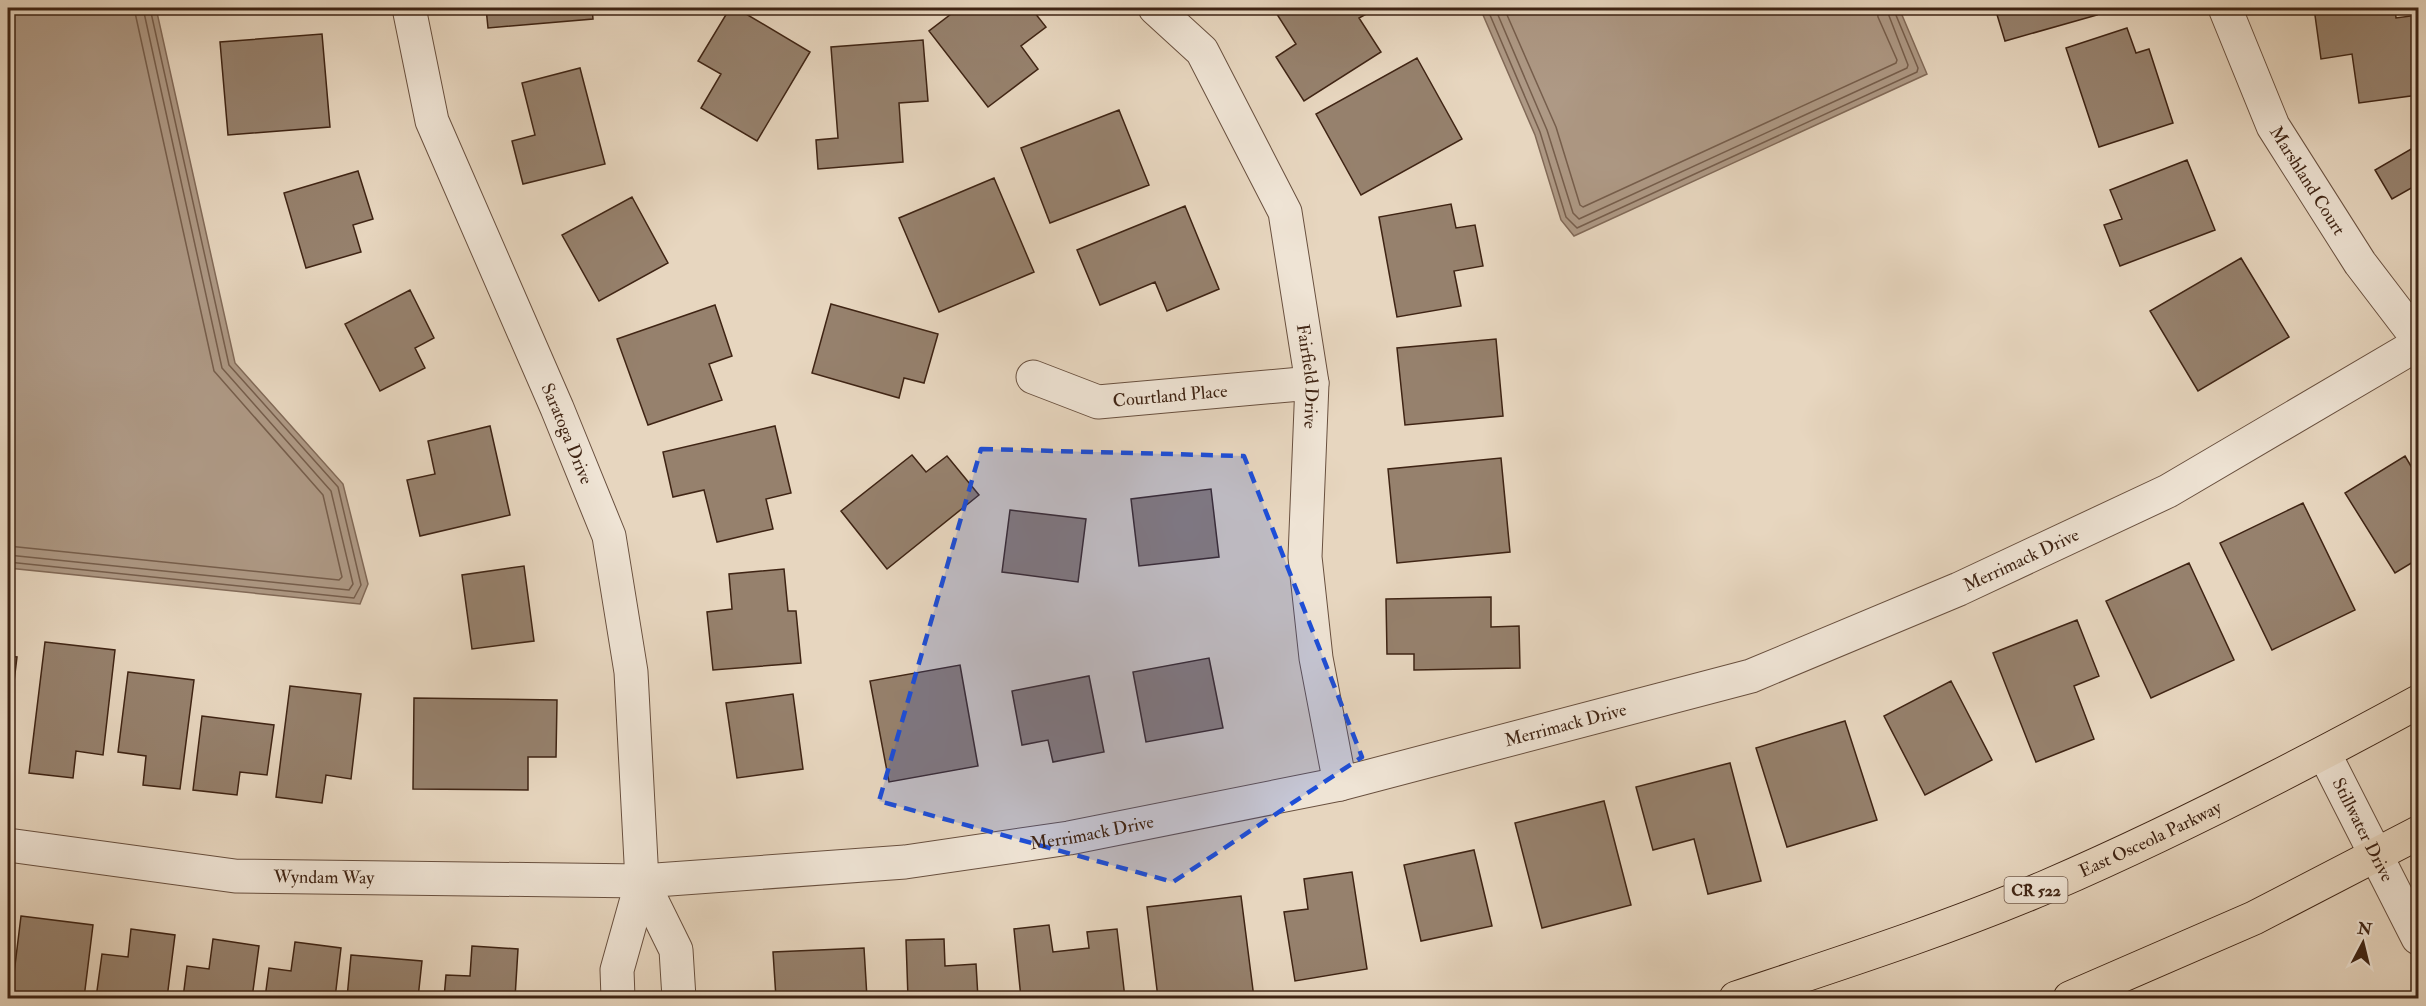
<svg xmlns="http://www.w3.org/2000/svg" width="2426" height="1006" font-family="'IM FELL Double Pica',serif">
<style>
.water{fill:#ae9985;stroke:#826a58;stroke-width:1.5}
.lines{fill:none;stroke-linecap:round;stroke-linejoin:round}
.shore{stroke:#765e4c;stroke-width:1.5}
.building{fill:#96816d;stroke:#3f2414;stroke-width:1.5}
.minor-casing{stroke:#69503f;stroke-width:35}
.major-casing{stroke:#3f2414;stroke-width:35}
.minor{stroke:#efe4d5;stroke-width:33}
.major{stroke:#e7d6bf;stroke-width:33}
.marked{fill:#1d4ed8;fill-opacity:0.2;stroke:#1d4ed8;stroke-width:4.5;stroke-dasharray:12 8;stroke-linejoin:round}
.labels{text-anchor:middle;stroke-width:6;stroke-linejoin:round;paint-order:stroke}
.shield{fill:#efe4d5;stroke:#745e4e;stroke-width:1.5}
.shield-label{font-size:16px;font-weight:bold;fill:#3f2414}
.street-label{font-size:18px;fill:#3f2414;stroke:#efe4d5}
</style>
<rect width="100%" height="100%" fill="#e7d6bf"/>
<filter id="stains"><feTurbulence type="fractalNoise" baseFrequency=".00333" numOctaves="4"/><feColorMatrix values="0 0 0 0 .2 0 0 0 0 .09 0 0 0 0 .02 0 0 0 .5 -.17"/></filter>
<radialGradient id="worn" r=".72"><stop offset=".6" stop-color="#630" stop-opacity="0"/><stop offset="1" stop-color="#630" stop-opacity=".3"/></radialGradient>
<!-- water -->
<path class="water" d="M8,8h148l79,355 108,121 25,100 -8,20 -352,-36z
M1480,8h419l28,66 -353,162 -13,-16 -26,-85z"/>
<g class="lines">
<!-- shore -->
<path class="shore" d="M1487,8l53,124 26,85 11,11 340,-156 1,-4 -25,-60
M1495,8l52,122 26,83 6,6 328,-151 1,-3 -22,-57
M1504,8l52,119 24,78 3,2 313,-144 1,-3 -19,-43 -1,-9
M8,546l331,34 3,-3 -19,-82 -109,-124 -80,-363
M8,555l341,35 4,-6 -22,-93 -109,-123 -79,-360
M8,562l346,36 7,-13 -23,-98 -109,-122 -79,-357"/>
</g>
<!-- building -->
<path class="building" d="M486,8h106l1,11 -105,9z
M730,8h6l74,44 -53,89 -56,-33 20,-34 -23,-13z
M959,8h72l15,19 -25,19 17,23 -50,38 -59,-76z
M1273,8h94l3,4 -11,6 22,34 -77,49 -28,-44 20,-13z
M1995,8h100l2,7 -92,26z
M2314,8h81l1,10 22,-3v80l-59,8 -7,-49 -31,5z
M2127,28l9,25 13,-4 24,74 -74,24 -33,-99z
M322,34l8,93 -102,8 -8,-93z
M923,40l5,61 -29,2 4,59 -85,7 -2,-29 22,-2 -7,-91z
M1417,58l45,81 -101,56 -45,-81z
M580,68l25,96 -82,20 -11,-43 23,-6 -13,-52z
M1119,110l30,75 -99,38 -29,-75z
M2418,145v51l-5,-9 -21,12 -17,-29z
M2187,160l28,70 -95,36 -16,-41 18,-6 -12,-29z
M358,171l15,48 -20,6 8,27 -55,16 -22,-75z
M994,178l40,94 -95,40 -40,-94z
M632,197l36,66 -69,38 -37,-66z
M1451,204l5,24 19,-3 8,41 -29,5 7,35 -64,11 -18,-100z
M1185,206l34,83 -52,22 -12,-29 -55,23 -23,-55z
M2241,258l48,79 -91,54 -48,-80z
M410,290l24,48 -19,10 10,20 -45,23 -35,-67z
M831,304l107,30 -14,49 -20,-5 -5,20 -87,-25z
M715,305l17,51 -23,8 13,36 -74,25 -31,-86z
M1496,339l7,77 -98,9 -8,-77z
M490,426l20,89 -90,21 -13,-56 28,-6 -7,-33z
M775,426l16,67 -25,6 7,30 -56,13 -13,-52 -31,7 -10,-45z
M912,455l14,17 21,-16 32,39 -92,74 -46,-58z
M2405,456l13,22v81l-23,14 -50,-80z
M1501,458l9,94 -113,11 -9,-94z
M1211,489l8,68 -80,9 -8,-67z
M2303,503l52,107 -83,40 -52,-107z
M1010,510l76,9 -8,63 -76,-10z
M2189,563l45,97 -83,38 -45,-97z
M524,566l10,75 -62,8 -10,-74z
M784,569l4,42h8l5,52 -88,7 -6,-58 25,-3 -3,-35z
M1491,597v30l28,-1 1,42 -106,2v-16h-27l-1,-55z
M2077,620l22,56 -25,10 20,53 -58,23 -43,-109z
M45,642l70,8 -12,105 -27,-4 -3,27 -44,-5z
M8,656l9,1 -9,74z
M1209,658l14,70 -77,14 -13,-70z
M960,665l18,101 -89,16 -19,-101z
M128,672l66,8 -14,109 -37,-4 3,-29 -28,-4z
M1089,676l15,76 -51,10 -5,-22 -26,5 -10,-54z
M1951,681l41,79 -67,35 -41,-79z
M290,686l71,8 -10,85 -25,-4 -4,28 -46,-6z
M793,694l10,75 -66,9 -11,-75z
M414,698l143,2 -1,57h-28v33l-115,-1z
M202,716l72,9 -7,50 -27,-3 -3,23 -44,-5z
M1845,721l32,99 -90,27 -31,-99z
M1730,763l31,118 -53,13 -14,-55 -41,11 -17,-63z
M1604,801l27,104 -89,23 -27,-105z
M1474,850l18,76 -71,15 -17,-76z
M1352,872l15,97 -72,12 -11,-69 24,-3 -4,-30z
M1241,896l13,102h-96l-11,-91z
M21,916l72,9 -9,73h-73z
M1049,925l4,27 36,-4 -2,-16 30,-3 8,69h-104l-7,-69z
M131,929l44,6 -8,63h-71l6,-44 26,3z
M213,939l46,7 -7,52h-69l4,-32 22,3z
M944,939l1,27 31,-2 2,34h-70l-2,-58z
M295,942l46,6 -6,50h-70l4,-30 22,3z
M472,946l46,3 -3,49h-71l2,-23 24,1z
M864,948l3,50h-91l-3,-46z
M351,955l71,6 -4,37h-71z"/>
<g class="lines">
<!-- minor casing -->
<g class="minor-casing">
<g id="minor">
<path id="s1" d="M409,8l23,113 125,287 52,128 22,136 11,209 -25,89 1,28"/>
<path id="s2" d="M1155,8l47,43 83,161 27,171 -7,174 11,101 24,126"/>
<path id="s3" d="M2225,8l48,118 87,137 58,76"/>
<path id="s4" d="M1033,377l65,25 214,-19"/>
<path id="s5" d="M2324,753l94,185"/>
<path id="s6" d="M8,845l227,31 407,5 263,-19 164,-24 271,-54 411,-108 208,-87 209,-98 250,-147"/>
<path d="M642,881l34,69 3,48"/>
</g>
</g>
<!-- major casing -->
<g class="major-casing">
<g id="major">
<path id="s7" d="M1736,998c105,-35 211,-69 312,-112 127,-55 249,-118 370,-184"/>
<path d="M2070,998l184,-80 164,-85"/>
</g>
</g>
<!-- minor -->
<use href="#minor" class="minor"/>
<!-- major -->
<use href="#major" class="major"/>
</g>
<!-- marked area -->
<path class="marked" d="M981,449l263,7 118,301 -189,125 -294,-81z"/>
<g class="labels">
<!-- shield labels -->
<rect class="shield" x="2004.5" y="877" width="63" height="26" rx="4.5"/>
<g class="shield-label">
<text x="2036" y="896">CR 522</text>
</g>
<!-- street labels -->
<g class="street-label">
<text dy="6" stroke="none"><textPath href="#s3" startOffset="192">Marshland Court</textPath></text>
<text dy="6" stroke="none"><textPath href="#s2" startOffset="411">Fairfield Drive</textPath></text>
<text dy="6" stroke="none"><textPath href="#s4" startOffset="142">Courtland Place</textPath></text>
<text dy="6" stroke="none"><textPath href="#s1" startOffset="456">Saratoga Drive</textPath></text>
<text dy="6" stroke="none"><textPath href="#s6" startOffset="2061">Merrimack Drive</textPath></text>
<text dy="6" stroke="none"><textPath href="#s6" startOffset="1575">Merrimack Drive</textPath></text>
<text dy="6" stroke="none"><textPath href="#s5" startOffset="86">Stillwater Drive</textPath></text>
<text dy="6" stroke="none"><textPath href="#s6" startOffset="1089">Merrimack Drive</textPath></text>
<text dy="6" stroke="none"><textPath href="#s7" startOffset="444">East Osceola Parkway</textPath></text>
<text dy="6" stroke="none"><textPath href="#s6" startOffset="318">Wyndam Way</textPath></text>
</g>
</g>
<!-- margin -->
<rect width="2426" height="1006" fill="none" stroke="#e7d6bf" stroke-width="30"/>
<rect x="9" y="9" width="2408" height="988" fill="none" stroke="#3f2414" stroke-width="3"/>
<rect x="15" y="15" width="2396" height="976" fill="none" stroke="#3f2414" stroke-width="1.5"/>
<!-- north arrow -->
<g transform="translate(2363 943) rotate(7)" stroke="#efe4d5" stroke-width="4.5" paint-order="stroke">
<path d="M0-4.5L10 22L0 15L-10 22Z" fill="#3f2414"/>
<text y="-9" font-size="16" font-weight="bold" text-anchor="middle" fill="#3f2414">N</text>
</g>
<rect width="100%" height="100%" filter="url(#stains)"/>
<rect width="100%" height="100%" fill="url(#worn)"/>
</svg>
